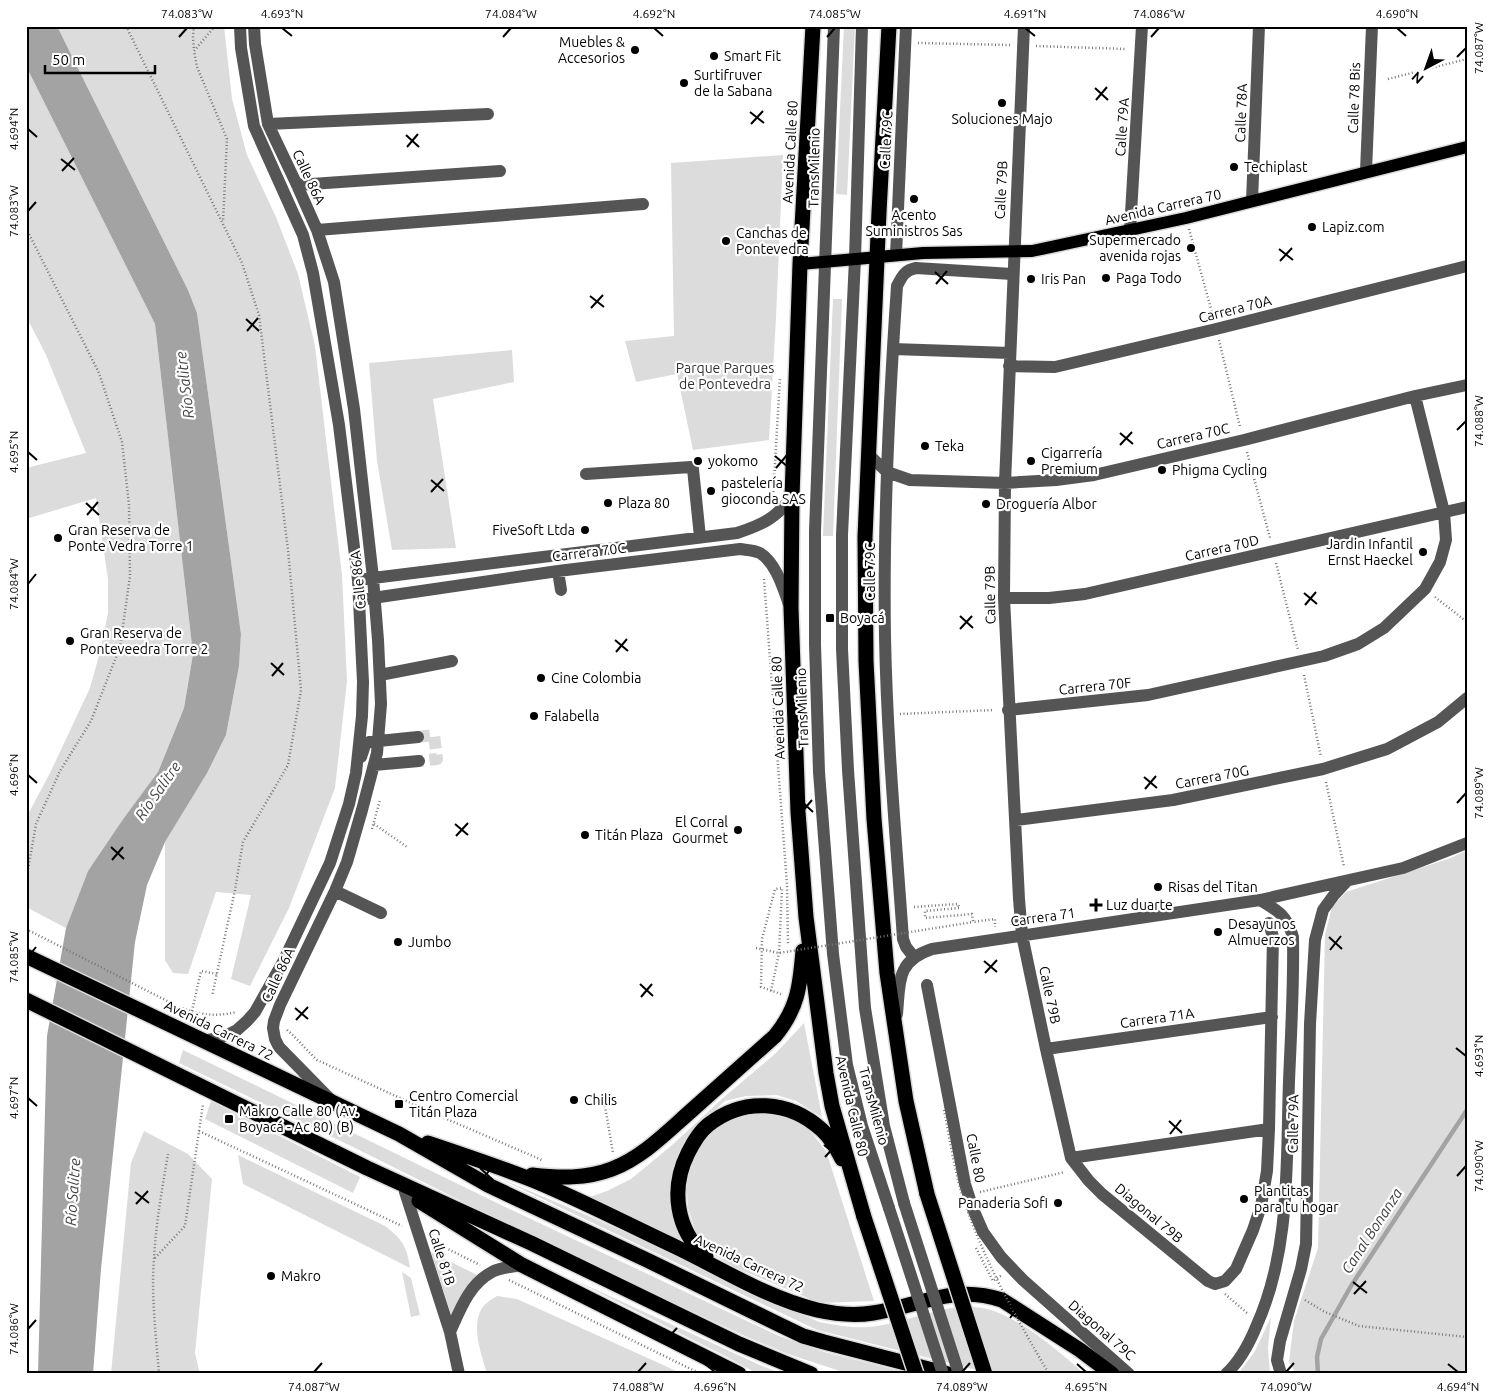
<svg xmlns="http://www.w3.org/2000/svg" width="1493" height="1400" font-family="Ubuntu,sans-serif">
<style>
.green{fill:#dcdcdc}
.water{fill:#a3a3a3}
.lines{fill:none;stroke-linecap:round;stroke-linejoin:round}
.stream{stroke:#a3a3a3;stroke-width:4.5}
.minor-tunnel{stroke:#d9d9d9;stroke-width:12;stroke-dasharray:12 6;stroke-linecap:butt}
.major-casing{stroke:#dbdbdb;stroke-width:15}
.highway-casing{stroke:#dbdbdb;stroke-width:18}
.path{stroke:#777;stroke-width:2.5;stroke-dasharray:1 2.5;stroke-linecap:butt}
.minor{stroke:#555;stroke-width:12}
.major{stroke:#000;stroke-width:12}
.highway{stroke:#000;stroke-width:15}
.highway-bridge-casing{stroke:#dbdbdb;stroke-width:18;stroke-linecap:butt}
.path-bridge{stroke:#777;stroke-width:2.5;stroke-dasharray:1 2.5;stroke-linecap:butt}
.minor-bridge{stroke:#555;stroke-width:12}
.highway-bridge{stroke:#000;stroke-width:15}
.ticks{fill:none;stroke:#000;stroke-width:2}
.poi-dot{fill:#000;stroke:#fff;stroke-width:2}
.labels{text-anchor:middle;stroke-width:4.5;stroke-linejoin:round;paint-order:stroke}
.poi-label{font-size:14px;fill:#000;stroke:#fff;text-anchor:start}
.street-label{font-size:14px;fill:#000;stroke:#fff}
.park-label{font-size:14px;fill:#333;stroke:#fff}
.water-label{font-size:15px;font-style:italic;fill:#444;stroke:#fff}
.neatline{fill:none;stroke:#000;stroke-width:2}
.ticks-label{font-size:12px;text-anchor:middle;fill:#000}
</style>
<rect width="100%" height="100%" fill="#fff"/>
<!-- green -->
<path class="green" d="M57,26h167l8,73 15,56 29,62 22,57 17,72 27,229 5,106 -12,107 -46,120 -39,78 -19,-7 20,-84 -35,-3 -28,82 -15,-1 -8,-13v-118l41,-68 20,-39 13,-69 2,-32 -44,-321 -9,-23z
M844,26h11l-8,169 -11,-1z
M26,66l129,258 38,330 -9,54 -26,64 -70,99 -22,57 -40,-21v-89l24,-45 40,-85 10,-36 8,-39v-34l-12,-81 -70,21v-51l60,-15 -40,-98 -20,-39z
M783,155l-7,163 -7,122 -76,10 -16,-76 -41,8 -11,-41 49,-5 -3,-173z
M833,299h9l-9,237h-10z
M512,350l2,32 -81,17 23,149 -64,2 -15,-89 -8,-98z
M1467,850v524h-171l-7,-12 5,-41 24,-73 7,-313 7,-28 14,-15 105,-34z
M804,1023l18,94 -26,-16 -19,-6 -31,1 -21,5 -21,19 -22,25 -8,22 -4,23v16l11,34 -91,-43 17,-6 24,-12 40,-33 52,-48 53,-45z
M183,1050l314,153 282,133 45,16 89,22h-64l-61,-20 -41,-17 -181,-84 -215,-107 -172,-83z
M211,1101l149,76 -7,16 -148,-74z
M759,1110l20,3 25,10 22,28 48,150 -54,2 -86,-36 -20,-12 -16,-16 -10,-31 -2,-31 8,-24 16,-20 25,-16z
M144,1131l44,23 24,25 -17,174 5,21h-89l20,-211z
M238,1155l147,71c17,13 22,20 25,42l-167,-84z
M490,1174l108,46 221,102c23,4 40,8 64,3 37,-7 74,-27 111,-14 35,13 63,40 91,63h-92l-176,-44z
M431,1252l48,24 -27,42z
M402,1272l9,6 9,37 -9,2z
M566,1276l196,90 22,8h-26l-31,-17z
M497,1296l20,3 166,75h-196c-5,-19 -15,-43 -7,-62 3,-8 11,-12 17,-16z
M1271,1317l-3,31 2,26h-32l17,-23z"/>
<!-- water -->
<path class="water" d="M26,26h31l131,264 9,23 44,321 -2,32 -13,69 -19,38 -42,69 -18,43 -12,57 -34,327 -8,105h-55l9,-338 19,-108 22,-57 36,-53 34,-46 26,-64 9,-54 -38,-330 -129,-258z"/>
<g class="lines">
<!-- stream -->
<path class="stream" d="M1318,1374l-1,-17 4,-18 30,-53 116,-176"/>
<!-- minor-tunnel -->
<path class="minor-tunnel" d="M418,737l16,-2 3,24 -18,2"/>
<!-- major casing -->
<g class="major-casing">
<path id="major" d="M800,264l123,-11 109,-2 154,-33 281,-71"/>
</g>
<!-- highway casing -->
<g class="highway-casing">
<path id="highway" d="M813,26l-13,238 -8,233 -1,111 7,204 8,105 20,156 6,33 32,111
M889,26l-10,186 -14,325 1,124 8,158 13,154 19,128 21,93
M26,956l373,178 89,51 161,76 129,63 25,12 21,6 124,32
M26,1000l341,168 164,75 208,101 72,30
M428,1143c36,12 72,24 107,38 48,20 94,44 141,66 46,22 91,51 141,63 18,4 37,6 56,3 47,-7 79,-29 129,-13l78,50 32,24
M532,1175c27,3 54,4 80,-6 31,-12 55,-37 80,-59 27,-24 55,-49 83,-74 23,-28 25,-50 28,-85
M419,1201l103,64 217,109
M706,1257c-30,-27 -36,-68 -18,-104 5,-10 11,-21 20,-28 35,-28 81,-25 114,5 8,7 15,19 20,29"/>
</g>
<!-- path -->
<path class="path" d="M126,26l116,237 17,52 29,235 13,140 -13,75 -45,77 -8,48 -23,106
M194,26l-1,11 1,13
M215,26l-21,25 3,16 30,72 -4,83
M918,43l92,2
M1036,46l91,3
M1388,79l79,-20
M26,228l73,145 23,69 7,63 1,71 -10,71 -29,74 -31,50 -24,53 -10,57
M1189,229l24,87
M1219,340l21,87
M1247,452l23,86
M773,499l7,-122
M1276,563l22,87
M764,579l23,306 1,60
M1435,597l32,25
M1304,675l17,82
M900,714l94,-4
M1326,782l18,85
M374,824l33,23
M372,829l8,-29
M914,907l44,-3 1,4
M959,908l-34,3v7l47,-4 1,8 22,-3v8
M26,929l153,78c22,8 35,10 58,5
M771,991l8,-38 3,-65 -7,1 -13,50 -1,48 20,7
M192,1011l9,-40 16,3
M287,1030c11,9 19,20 30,30l118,54 107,46
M605,1106l8,47
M199,1131l203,95
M980,1192l85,-20
M436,1243l44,22
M976,1248l17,33 9,-6
M155,1258l30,-32 18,-122
M509,1280l192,94
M1225,1294l22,19
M1305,1300l20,12 34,14 108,11
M159,1374c-3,-39 -8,-78 -5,-116 2,-35 8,-69 14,-104"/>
<!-- minor -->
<path class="minor" d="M254,26l1,18 13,80 29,61 20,45 17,52 20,127 19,169 5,62 3,64 -4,49 -15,57 -15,52 -12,29 -55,114 -6,16 -1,7 2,11 4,8 51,52
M834,26l-19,505v113l4,128 14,182 14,111 15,61 27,82
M862,26l-7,233 -13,276v114l6,121 17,238 19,118 20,77
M1024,26l-19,457 -1,115 15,301 3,36 24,114 25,109 18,23 13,13 106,87 7,3 10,-3 11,-12 17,-39 8,-24 6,-35 2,-42 4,-192 -4,-14
M268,124l220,-10
M1366,171l6,-145
M297,185l203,-14
M1252,201l7,-175
M317,230l326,-26
M1130,230l12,-204
M896,255l10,-229
M893,349l117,4
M1009,366l46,1 161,-38 251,-63
M869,455l18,17 23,8 95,3 51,-3 38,-5 150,-35 171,-44 52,-11
M586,474l105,-7 2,2 7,68
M558,571l3,19
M365,579l372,-46c25,-8 39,-15 55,-36
M1004,598h45l36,-4 382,-87
M366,599l192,-28 182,-22c6,1 14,1 20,4 16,10 23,35 29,51
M380,675l72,-14
M1008,710l140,-15 176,-39 34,-12 26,-16 41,-39 15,-27 6,-22 -2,-28 -29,-116
M361,757l4,-12 4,-3 49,-5
M374,765l45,-4
M1016,820l157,-20 150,-31 64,-20 51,-27 29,-24
M335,891l46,22
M914,957l-8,-10 -3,-8c-7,-100 -16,-201 -18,-302 -2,-117 4,-235 12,-351 5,-10 8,-16 19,-18l96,6
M927,985l38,199 8,25 10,23 18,25 22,23 106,94
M897,1014c3,-32 -1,-53 35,-65l328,-49 143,-32 64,-25
M204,1041l21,-5 12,-6 10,-9 8,-9 28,-50 47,-99 19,-59 7,-31 6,-57 1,-34 -5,-102 -19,-155 -26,-152 -10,-38 -49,-109 -13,-78 -1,-22
M1046,1049l226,-32
M1071,1158l198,-29
M405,1192l45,140 9,42
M450,1332c10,-22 19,-48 42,-60 8,-5 21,-5 30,-7
M1226,1374c14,-13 23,-30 30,-47 35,-77 30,-163 33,-246 2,-48 5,-96 4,-144 -6,-21 -14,-26 -33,-37
M1281,1374l-4,-14 3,-19 21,-72 5,-25 4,-220 5,-84 8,-30 11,-15 13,-14"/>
<!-- major -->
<use href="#major" class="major"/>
<!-- highway -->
<use href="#highway" class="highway"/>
<!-- highway-bridge casing -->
<g class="highway-bridge-casing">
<path id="highway-bridge" d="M927,1194l58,180
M864,1217l52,157"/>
</g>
<!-- path-bridge -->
<path class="path-bridge" d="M756,948l23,5 194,-31
M944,1110c6,29 11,66 21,93 20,60 52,116 84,171"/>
<!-- minor-bridge -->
<path class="minor-bridge" d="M904,1203l55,171
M889,1208l54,166"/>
<!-- highway-bridge -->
<use href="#highway-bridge" class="highway-bridge"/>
</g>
<!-- ticks -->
<path class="ticks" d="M282,28l10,8M654,28l9,8M1025,28l10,8M1397,28l9,8M179,37l8,-9M503,37l8,-9M827,37l8,-9M1151,37l8,-9M1457,57l9,-9M1095,88l13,12M1096,100l11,-13M750,112l14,11M751,124l12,-13M28,129l9,8M406,135l13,12M407,147l11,-13M61,159l14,11M62,171l12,-13M28,211l8,-9M1279,249l14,11M1280,261l12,-13M935,272l13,12M936,284l11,-13M590,296l14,11M591,308l12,-13M246,319l13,12M247,331l11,-13M1457,430l9,-9M1120,433l13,11M1120,445l12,-13M28,452l9,8M775,456l13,11M776,468l11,-13M431,480l13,11M431,492l12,-13M86,503l13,12M87,515l11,-13M28,584l8,-10M1304,593l13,11M1305,605l11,-13M960,616l13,12M960,629l12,-13M615,640l13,11M616,652l11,-13M271,663l13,12M272,676l11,-13M28,775l9,8M1144,777l13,11M1145,789l11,-13M800,800l13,12M1457,803l9,-10M801,813l11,-13M455,824l13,11M456,836l12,-13M111,847l13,12M112,860l11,-13M1329,937l13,12M1330,950l11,-14M28,957l8,-10M984,961l13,11M985,973l12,-13M640,984l13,12M641,997l11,-13M295,1008l13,11M296,1020l12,-13M1456,1048l10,8M28,1098l9,8M1169,1121l13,12M1170,1134l11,-14M824,1145l14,11M825,1157l12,-13M480,1168l13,12M1457,1176l9,-10M481,1181l11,-14M135,1192l14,11M136,1204l12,-13M1353,1282l14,11M1354,1294l12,-13M1009,1305l13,12M1010,1318l11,-14M28,1329l8,-9M664,1329l14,11M665,1341l12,-13M705,1364l10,8M1077,1364l9,8M1448,1364l10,8M314,1372l8,-9M638,1372l8,-9M962,1372l8,-9M1286,1372l8,-9"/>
<!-- markers -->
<g class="poi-dot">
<circle cx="635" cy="50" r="5"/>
<circle cx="714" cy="56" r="5"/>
<circle cx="684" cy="83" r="5"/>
<circle cx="1002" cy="103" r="5"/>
<circle cx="1234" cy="167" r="5"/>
<circle cx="914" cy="199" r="5"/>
<circle cx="1312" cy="227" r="5"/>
<circle cx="726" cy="241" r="5"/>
<circle cx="1191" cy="248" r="5"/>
<circle cx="1106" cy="278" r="5"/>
<circle cx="1031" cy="279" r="5"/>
<circle cx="925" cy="446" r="5"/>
<circle cx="698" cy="461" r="5"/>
<circle cx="1031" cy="461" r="5"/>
<circle cx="1162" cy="470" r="5"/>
<circle cx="711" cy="491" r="5"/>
<circle cx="608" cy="503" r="5"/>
<circle cx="986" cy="504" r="5"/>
<circle cx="585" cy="530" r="5"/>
<circle cx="58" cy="538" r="5"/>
<circle cx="1423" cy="552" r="5"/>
<rect x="825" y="613" width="10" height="10" rx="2.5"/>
<circle cx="70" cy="641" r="5"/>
<circle cx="541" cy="678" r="5"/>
<circle cx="534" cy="716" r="5"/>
<circle cx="738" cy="830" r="5"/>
<circle cx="585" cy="835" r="5"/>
<circle cx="1158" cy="887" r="5"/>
<path d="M1093.5 897.5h5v5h5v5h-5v5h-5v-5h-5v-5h5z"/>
<circle cx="1218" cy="932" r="5"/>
<circle cx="398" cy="942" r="5"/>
<circle cx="574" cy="1100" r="5"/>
<rect x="394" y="1099" width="10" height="10" rx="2.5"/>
<rect x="224" y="1114" width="10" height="10" rx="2.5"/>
<circle cx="1244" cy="1199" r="5"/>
<circle cx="1058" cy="1203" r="5"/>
<circle cx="271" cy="1276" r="5"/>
</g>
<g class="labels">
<!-- poi labels -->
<g class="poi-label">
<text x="625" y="47" text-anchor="end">Muebles &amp;<tspan x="625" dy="16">Accesorios</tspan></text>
<text x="724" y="61">Smart Fit</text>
<text x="694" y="80">Surtifruver<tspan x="694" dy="16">de la Sabana</tspan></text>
<text x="1002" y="124" text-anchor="middle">Soluciones Majo</text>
<text x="1244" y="172">Techiplast</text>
<text x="914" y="220" text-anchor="middle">Acento<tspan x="914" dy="16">Suministros Sas</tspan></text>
<text x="1322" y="232">Lapiz.com</text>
<text x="736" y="238">Canchas de<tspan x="736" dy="16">Pontevedra</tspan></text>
<text x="1181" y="245" text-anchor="end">Supermercado<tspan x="1181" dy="16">avenida rojas</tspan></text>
<text x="1116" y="283">Paga Todo</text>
<text x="1041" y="284">Iris Pan</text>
<text x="935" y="451">Teka</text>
<text x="1041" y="458">Cigarrería<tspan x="1041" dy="16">Premium</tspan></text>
<text x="708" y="466">yokomo</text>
<text x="1172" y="475">Phigma Cycling</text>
<text x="721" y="488">pastelería<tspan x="721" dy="16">gioconda SAS</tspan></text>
<text x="618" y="508">Plaza 80</text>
<text x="996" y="509">Droguería Albor</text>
<text x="68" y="535">Gran Reserva de<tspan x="68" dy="16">Ponte Vedra Torre 1</tspan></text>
<text x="575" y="535" text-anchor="end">FiveSoft Ltda</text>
<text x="1413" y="549" text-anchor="end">Jardin Infantil<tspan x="1413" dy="16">Ernst Haeckel</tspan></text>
<text x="840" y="623">Boyacá</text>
<text x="80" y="638">Gran Reserva de<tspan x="80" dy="16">Ponteveedra Torre 2</tspan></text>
<text x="551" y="683">Cine Colombia</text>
<text x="544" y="721">Falabella</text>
<text x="728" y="827" text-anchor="end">El Corral<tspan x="728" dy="16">Gourmet</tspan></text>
<text x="595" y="840">Titán Plaza</text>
<text x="1168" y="892">Risas del Titan</text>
<text x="1106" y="910">Luz duarte</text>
<text x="1228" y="929">Desayunos<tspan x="1228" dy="16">Almuerzos</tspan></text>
<text x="408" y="947">Jumbo</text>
<text x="409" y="1101">Centro Comercial<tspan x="409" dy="16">Titán Plaza</tspan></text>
<text x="584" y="1105">Chilis</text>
<text x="239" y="1116">Makro Calle 80 (Av.<tspan x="239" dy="16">Boyacá - Ac 80) (B)</tspan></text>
<text x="1254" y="1196">Plantitas<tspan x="1254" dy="16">para tu hogar</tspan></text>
<text x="1048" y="1208" text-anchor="end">Panaderia Sofi</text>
<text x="281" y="1281">Makro</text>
</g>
<!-- street labels -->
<g class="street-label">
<text transform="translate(1354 98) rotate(-88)" y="5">Calle 78 Bis</text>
<text transform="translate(1241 113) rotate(-88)" y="5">Calle 78A</text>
<text transform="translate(1122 127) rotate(-86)" y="5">Calle 79A</text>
<text transform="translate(886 140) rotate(-87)" y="5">Calle 79C</text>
<text transform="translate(790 152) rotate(-87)" y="5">Avenida Calle 80</text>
<text transform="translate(814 168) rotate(-89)" y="5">TransMilenio</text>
<text transform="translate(309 177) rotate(65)" y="5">Calle 86A</text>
<text transform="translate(1001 190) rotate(-87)" y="5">Calle 79B</text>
<text transform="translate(1163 207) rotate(-13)" y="5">Avenida Carrera 70</text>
<text transform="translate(1235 309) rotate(-14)" y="5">Carrera 70A</text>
<text transform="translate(1193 436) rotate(-13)" y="5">Carrera 70C</text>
<text transform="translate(1222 548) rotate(-13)" y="5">Carrera 70D</text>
<text transform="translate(589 552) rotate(-7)" y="5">Carrera 70C</text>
<text transform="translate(870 572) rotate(-90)" y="5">Calle 79C</text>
<text transform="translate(358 580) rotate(-96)" y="5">Calle 86A</text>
<text transform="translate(990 595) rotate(-91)" y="5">Calle 79B</text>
<text transform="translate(1095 686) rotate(-6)" y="5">Carrera 70F</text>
<text transform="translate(778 708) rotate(-92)" y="5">Avenida Calle 80</text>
<text transform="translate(802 708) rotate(-92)" y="5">TransMilenio</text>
<text transform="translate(1212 777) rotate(-11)" y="5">Carrera 70G</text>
<text transform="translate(1043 917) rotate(-8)" y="5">Carrera 71</text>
<text transform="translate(278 975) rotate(-65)" y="5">Calle 86A</text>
<text transform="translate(1050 995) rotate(78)" y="5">Calle 79B</text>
<text transform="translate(1157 1018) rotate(-8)" y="5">Carrera 71A</text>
<text transform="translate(219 1030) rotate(26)" y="5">Avenida Carrera 72</text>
<text transform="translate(852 1106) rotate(77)" y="5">Avenida Calle 80</text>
<text transform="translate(874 1106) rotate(75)" y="5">TransMilenio</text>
<text transform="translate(1293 1124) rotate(-89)" y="5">Calle 79A</text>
<text transform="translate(976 1158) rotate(79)" y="5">Calle 80</text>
<text transform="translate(1149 1213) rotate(40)" y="5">Diagonal 79B</text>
<text transform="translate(442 1257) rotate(72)" y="5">Calle 81B</text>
<text transform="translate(749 1263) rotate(25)" y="5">Avenida Carrera 72</text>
<text transform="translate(1102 1330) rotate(41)" y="5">Diagonal 79C</text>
</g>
<!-- park labels -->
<g class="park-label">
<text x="725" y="373">Parque Parques<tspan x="725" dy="16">de Pontevedra</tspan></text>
</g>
<!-- water labels -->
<g class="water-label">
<text transform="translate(185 385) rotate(-97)" y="5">Río Salitre</text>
<text transform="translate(158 791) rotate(-55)" y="5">Río Salitre</text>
<text transform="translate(73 1192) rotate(-86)" y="5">Río Salitre</text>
<text transform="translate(1372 1231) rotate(-57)" y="5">Canal Bonanza</text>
</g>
</g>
<!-- border -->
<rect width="1493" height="1400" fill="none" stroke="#ffffff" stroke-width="55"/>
<!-- north arrow -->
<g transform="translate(1426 68) rotate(221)" stroke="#ffffff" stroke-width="4" paint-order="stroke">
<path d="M0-4L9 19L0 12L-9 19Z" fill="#000000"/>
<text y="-8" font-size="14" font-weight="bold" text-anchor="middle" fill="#000000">N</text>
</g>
<!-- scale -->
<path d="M45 65v8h110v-8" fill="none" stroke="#000000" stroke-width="2.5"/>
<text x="52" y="65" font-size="15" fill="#000000" stroke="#ffffff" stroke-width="4" paint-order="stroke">50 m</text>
<rect x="28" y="28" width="1438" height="1344" class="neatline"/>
<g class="ticks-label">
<text x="187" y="18">74.083°W</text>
<text x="282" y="18">4.693°N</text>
<text x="511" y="18">74.084°W</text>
<text x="654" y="18">4.692°N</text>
<text x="835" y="18">74.085°W</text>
<text x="1025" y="18">4.691°N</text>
<text x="1159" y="18">74.086°W</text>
<text x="1397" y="18">4.690°N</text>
<text transform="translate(1479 48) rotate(-90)" y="4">74.087°W</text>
<text transform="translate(14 129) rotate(-90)" y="4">4.694°N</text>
<text transform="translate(14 211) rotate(-90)" y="4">74.083°W</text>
<text transform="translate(1479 421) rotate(-90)" y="4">74.088°W</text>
<text transform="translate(14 452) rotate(-90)" y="4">4.695°N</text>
<text transform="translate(14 584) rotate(-90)" y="4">74.084°W</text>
<text transform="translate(14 775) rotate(-90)" y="4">4.696°N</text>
<text transform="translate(1479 793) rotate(-90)" y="4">74.089°W</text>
<text transform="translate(14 957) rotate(-90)" y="4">74.085°W</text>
<text transform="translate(1479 1056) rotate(-90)" y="4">4.693°N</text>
<text transform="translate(14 1098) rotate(-90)" y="4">4.697°N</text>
<text transform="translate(1479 1166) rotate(-90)" y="4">74.090°W</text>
<text transform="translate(14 1329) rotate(-90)" y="4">74.086°W</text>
<text x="314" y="1391">74.087°W</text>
<text x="638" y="1391">74.088°W</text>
<text x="715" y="1391">4.696°N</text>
<text x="962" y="1391">74.089°W</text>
<text x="1086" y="1391">4.695°N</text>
<text x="1286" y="1391">74.090°W</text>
<text x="1458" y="1391">4.694°N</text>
</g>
</svg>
